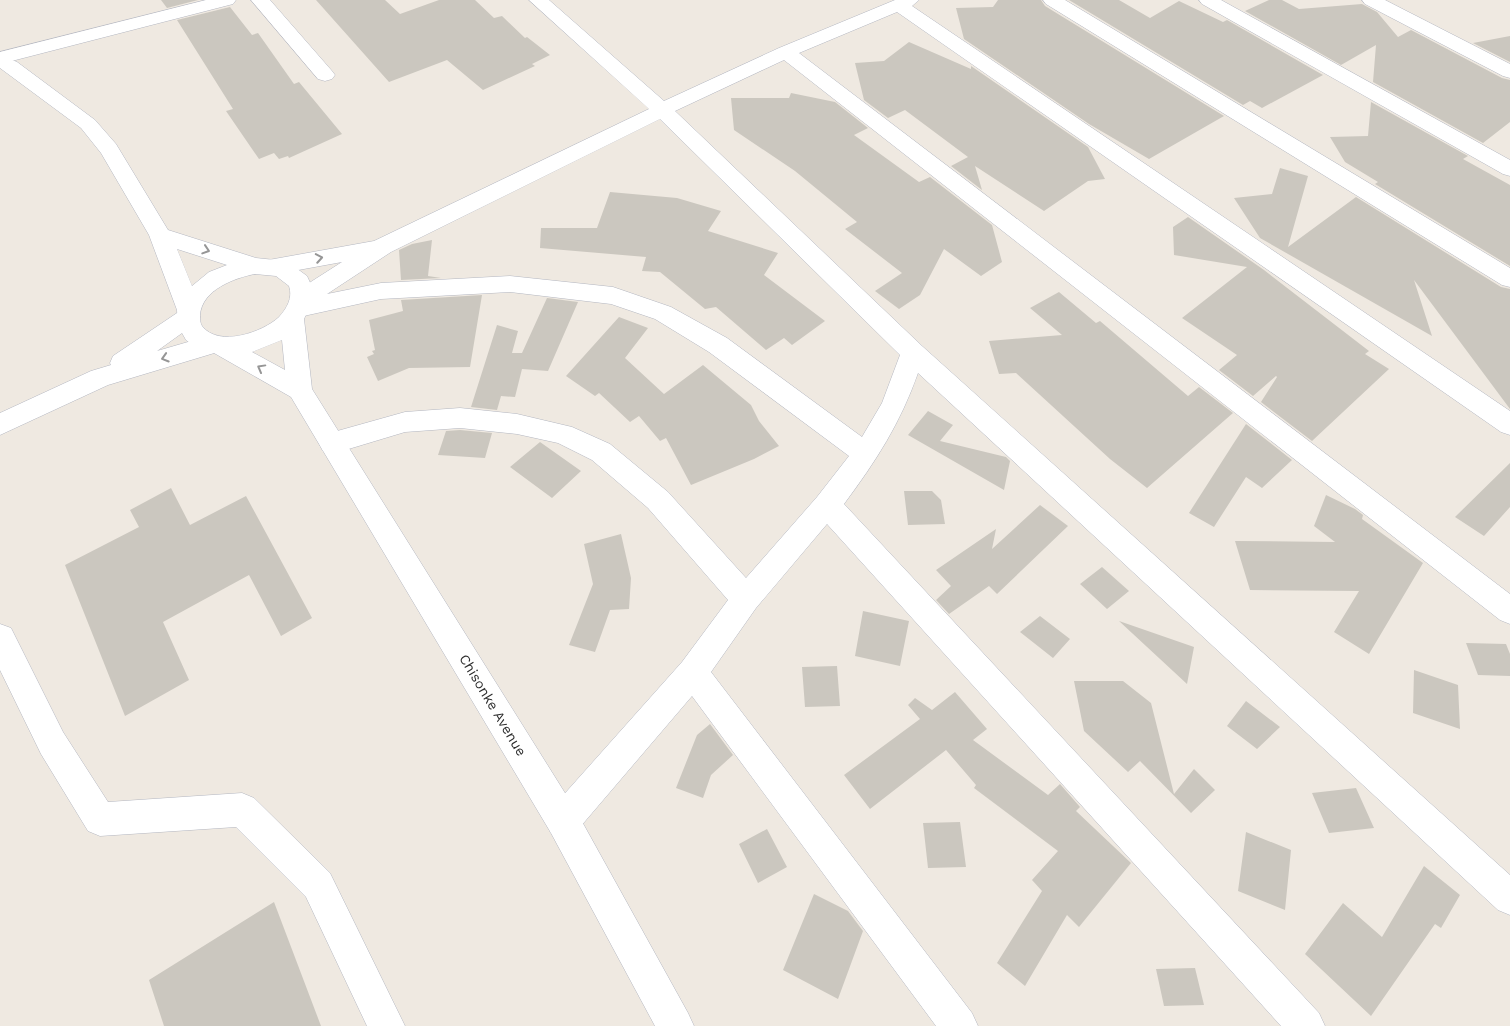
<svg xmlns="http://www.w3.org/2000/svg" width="1510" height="1026" font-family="'Work Sans',sans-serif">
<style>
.building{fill:#cbc7bf}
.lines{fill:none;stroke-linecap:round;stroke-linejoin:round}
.minor-casing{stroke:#b4b7c1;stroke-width:1}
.tertiary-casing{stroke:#b4b7c1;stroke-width:1}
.minor{fill:#fff;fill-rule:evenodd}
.tertiary{fill:#fff;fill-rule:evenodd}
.oneway{stroke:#969696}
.labels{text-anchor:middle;stroke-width:5;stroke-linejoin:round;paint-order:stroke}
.street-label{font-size:14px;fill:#2e2e2e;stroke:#fff}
</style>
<rect width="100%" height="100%" fill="#efe9e1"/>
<!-- building -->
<path class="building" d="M161,0h37l-31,8z
M316,0h69l15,14 39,-14h36l19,18 8,-2 23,22 2,-1 23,18 -18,9 3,2 -52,24 -36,-30 -58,22z
M998,0h43l4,6 179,110 -75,43 -60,-35 -125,-85 -8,-31 37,-1z
M1069,0h50l31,18 29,-17 44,21 4,-2 96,55 -61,33 -12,-7 -7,4z
M1269,0h13l17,9 63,-5 15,8 21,25 13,-7 91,48 8,2v42l-27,21 -110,-61 3,-37 -35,20 -96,-54z
M230,7l22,28 6,-2 36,51 5,-2 43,52 -53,24 -1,-2 -9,3 -5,-6 -15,6 -33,-48 7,-2 -56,-89z
M1510,36v26l-37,-19z
M909,42l62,27v-3l117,81 17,32 -17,2 -44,30 -69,-45 7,24 -31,-24 17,-9 -63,-47 -17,8 -24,-18 -9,-37 29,-2z
M791,93l44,9 33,26 -14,7 65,47 11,-5 62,48 10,37 -21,14 -37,-27 -24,46 -21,14 -24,-18 27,-18 -57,-44 12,-7 -62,-51 -61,-41 -3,-32h58z
M1371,102l97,54 -5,3 47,26v81l-135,-82 3,-2 -33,-20 -15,-25 38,-1z
M1280,168l28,8 -20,71 68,-50 145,90 9,2v120l-96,-129 18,56 -172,-98 -26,-40 38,-4z
M610,192l67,6 44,13 -13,20 70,22 -14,22 61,46 -33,24 -8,-7 -18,12 -50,-43 -11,2 -45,-37 -18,-1 4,-14 -106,-9 1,-20h56z
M1188,217l76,53 105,81 -4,3 24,15 -77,72 -51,-39 16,-25 -1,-1 -23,20 -34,-26 18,-15 -55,-37 65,-51 -73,-12 -1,-28z
M432,240l-4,36 13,2 -40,2 -2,-30 13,-6z
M1059,292l37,31 4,-2 88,75 11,-9 34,26 -86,75 -37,-29 -94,-86 -17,1 -10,-33 73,-6 -32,-27z
M482,295l-12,72 -61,1 -31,13 -11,-24 7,-3 -2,-3 3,-1 -6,-30 34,-9 -2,-11z
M547,298l31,4 -30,69 -26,-2 -7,28 -14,-1 -4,14 -26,-3 26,-82 21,6 -6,22h10z
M619,317l29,11 -23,30 39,36 39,-29 48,40 8,16 20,25 -25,13 -63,26 -25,-47 -6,3 -21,-25 -9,6 -31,-29 -4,3 -29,-20z
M928,411l25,14 -13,16 66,16 4,4 -6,29 -96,-55z
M1246,424l46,36 -30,28 -16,-11 -32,50 -25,-14z
M460,430l32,3 -7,25 -47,-3 8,-24z
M540,442l41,29 -29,27 -42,-31z
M1510,463v44l-26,29 -29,-19z
M171,488l19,37 56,-29 66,122 -31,18 -32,-61 -86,47 26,58 -64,36 -60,-151 74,-38 -9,-17z
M904,491h28l9,9 4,24 -37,1z
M1326,495l29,14 8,6 -1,4 61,44 -54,91 -35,-22 25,-41 -109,-1 -15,-49 100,1 -21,-16z
M1040,505l28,21 -71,68 -8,-8 -40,28 -13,-14 15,-14 -15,-16 60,-41 -4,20z
M621,534l10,44 -2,31 -19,1 -15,42 -26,-7 24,-61 -9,-40z
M1102,567l27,24 -22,18 -27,-25z
M863,611l46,10 -9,45 -45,-10z
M1040,616l30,23 -17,19 -33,-26z
M1119,621l75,26 -7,37z
M1466,643l40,1 4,10v22l-32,-1z
M837,666l3,40 -35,1 -3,-40z
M1414,670l44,15 2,44 -47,-16z
M1074,681h49l28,22 23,91 20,-25 21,21 -24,23 -51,-52 -12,11 -44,-41z
M955,692l32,37 -14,11 75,55 12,-11 20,23 -4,4 55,52 -52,64 -12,-12 -42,71 -28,-23 45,-72 -10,-11 26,-29 -84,-63 2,-3 -30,-35 -76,59 -26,-34 76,-56 -12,-14 7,-7 17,12z
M1246,701l34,26 -23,22 -30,-23z
M710,724l23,31 -22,20 -8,23 -27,-10 21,-53z
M1356,788l18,40 -45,5 -17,-40z
M960,822l6,45 -38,1 -5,-45z
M767,829l20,38 -29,16 -19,-39z
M1246,832l45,18 -6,60 -47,-19z
M1424,866l36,29 -19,33 -6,-4 -64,92 -66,-62 38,-51 39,34z
M814,894l34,17 15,20 -25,68 -55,-29z
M274,902l47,124h-157l-15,-46z
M1195,968l9,37 -40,1 -8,-37z"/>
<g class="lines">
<!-- minor casing -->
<g class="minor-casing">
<path id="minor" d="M206,0h30l-3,4 -233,60v-12z
M251,0h19l62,71 3,4 -3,4 -7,2 -7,-2z
M529,0h20l115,101 115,-53 116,-48h24l-7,6 598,405v24l-9,-3 -604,-420 -98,41 711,541v30l-10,-4 -716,-560 -109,51 247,235 588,529v40l-12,-5 -580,-537c-18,51 -42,88 -74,131l475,509 6,13h-44l-454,-502 -71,84 -45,64 261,341 6,13h-42l-244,-330 -117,137 -12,5 -12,-5 -5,-12 5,-12 131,-147 46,-62 -80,-92 -56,-48 -34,-17 -41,-9 -57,-6 -55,4 -73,22 -9,-3 -4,-8 4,-8 82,-23 55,-4 57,6 55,13 38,17 58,48 78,86 71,-81 32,-41 -140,-104 -54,-33 -44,-15 -101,-12 -129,7 -82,18 -8,-3 -4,-6 6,-7 -2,-3 4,-6 47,-30 -71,13 -8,-2 -3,-6 3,-6 111,-20 275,-132zM660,119l240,236 -18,48 -20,34 -135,-99 -56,-31 -58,-20 -103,-11 -129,7 -54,11 64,-42z
M1043,0h22l445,268v19l-8,-2 -456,-281z
M1199,0h22l289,160v16l-7,-2 -301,-170z
M1362,0h23l125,64v14l-7,-2 -138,-72z
M188,308l8,3 4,6 -4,6 -39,28 55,-16 9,2 3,7 -3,7 -113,34 -108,50v-22l91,-42 20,-6 -1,-2 3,-7 67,-45z
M0,624l11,4 52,104 45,70 134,-9 12,5 76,75 75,153h-38l-61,-129 -70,-70 -136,9 -12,-5 -47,-77 -41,-84z"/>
</g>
<!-- tertiary casing -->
<g class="tertiary-casing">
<path id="tertiary" d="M0,55l17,7 78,58 21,24 52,86 88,28 19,2 17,5 15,11 6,13 1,8 -10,22 8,70 263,420 113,204 6,13h-39l-104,-193 -260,-436 -77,-44 -20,-7 -8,-6 -8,-14 -1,-16 -28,-75 -48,-82 -20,-25 -81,-60zM177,249l50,16 -18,7 -17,14zM255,274l21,2 13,10c4,12 -2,22 -10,31 -16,15 -60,31 -77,9 -2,-3 -2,-7 -2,-11 2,-25 34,-37 55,-41zM282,340l3,30 -33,-18z"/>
</g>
<!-- minor -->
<use href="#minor" class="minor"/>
<!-- tertiary -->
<use href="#tertiary" class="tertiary"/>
</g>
<!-- one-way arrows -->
<defs><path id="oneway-chevron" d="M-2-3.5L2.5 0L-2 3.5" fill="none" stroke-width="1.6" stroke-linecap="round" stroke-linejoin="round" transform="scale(1.25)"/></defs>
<g class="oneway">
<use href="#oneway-chevron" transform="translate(206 250) rotate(18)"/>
<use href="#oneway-chevron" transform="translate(319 258) rotate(-10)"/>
<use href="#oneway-chevron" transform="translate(165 358) rotate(163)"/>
<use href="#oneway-chevron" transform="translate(261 368) rotate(-151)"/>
</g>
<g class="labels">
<!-- street labels -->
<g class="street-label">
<text transform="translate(493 705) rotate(59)" y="5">Chisonke Avenue</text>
</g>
</g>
</svg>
